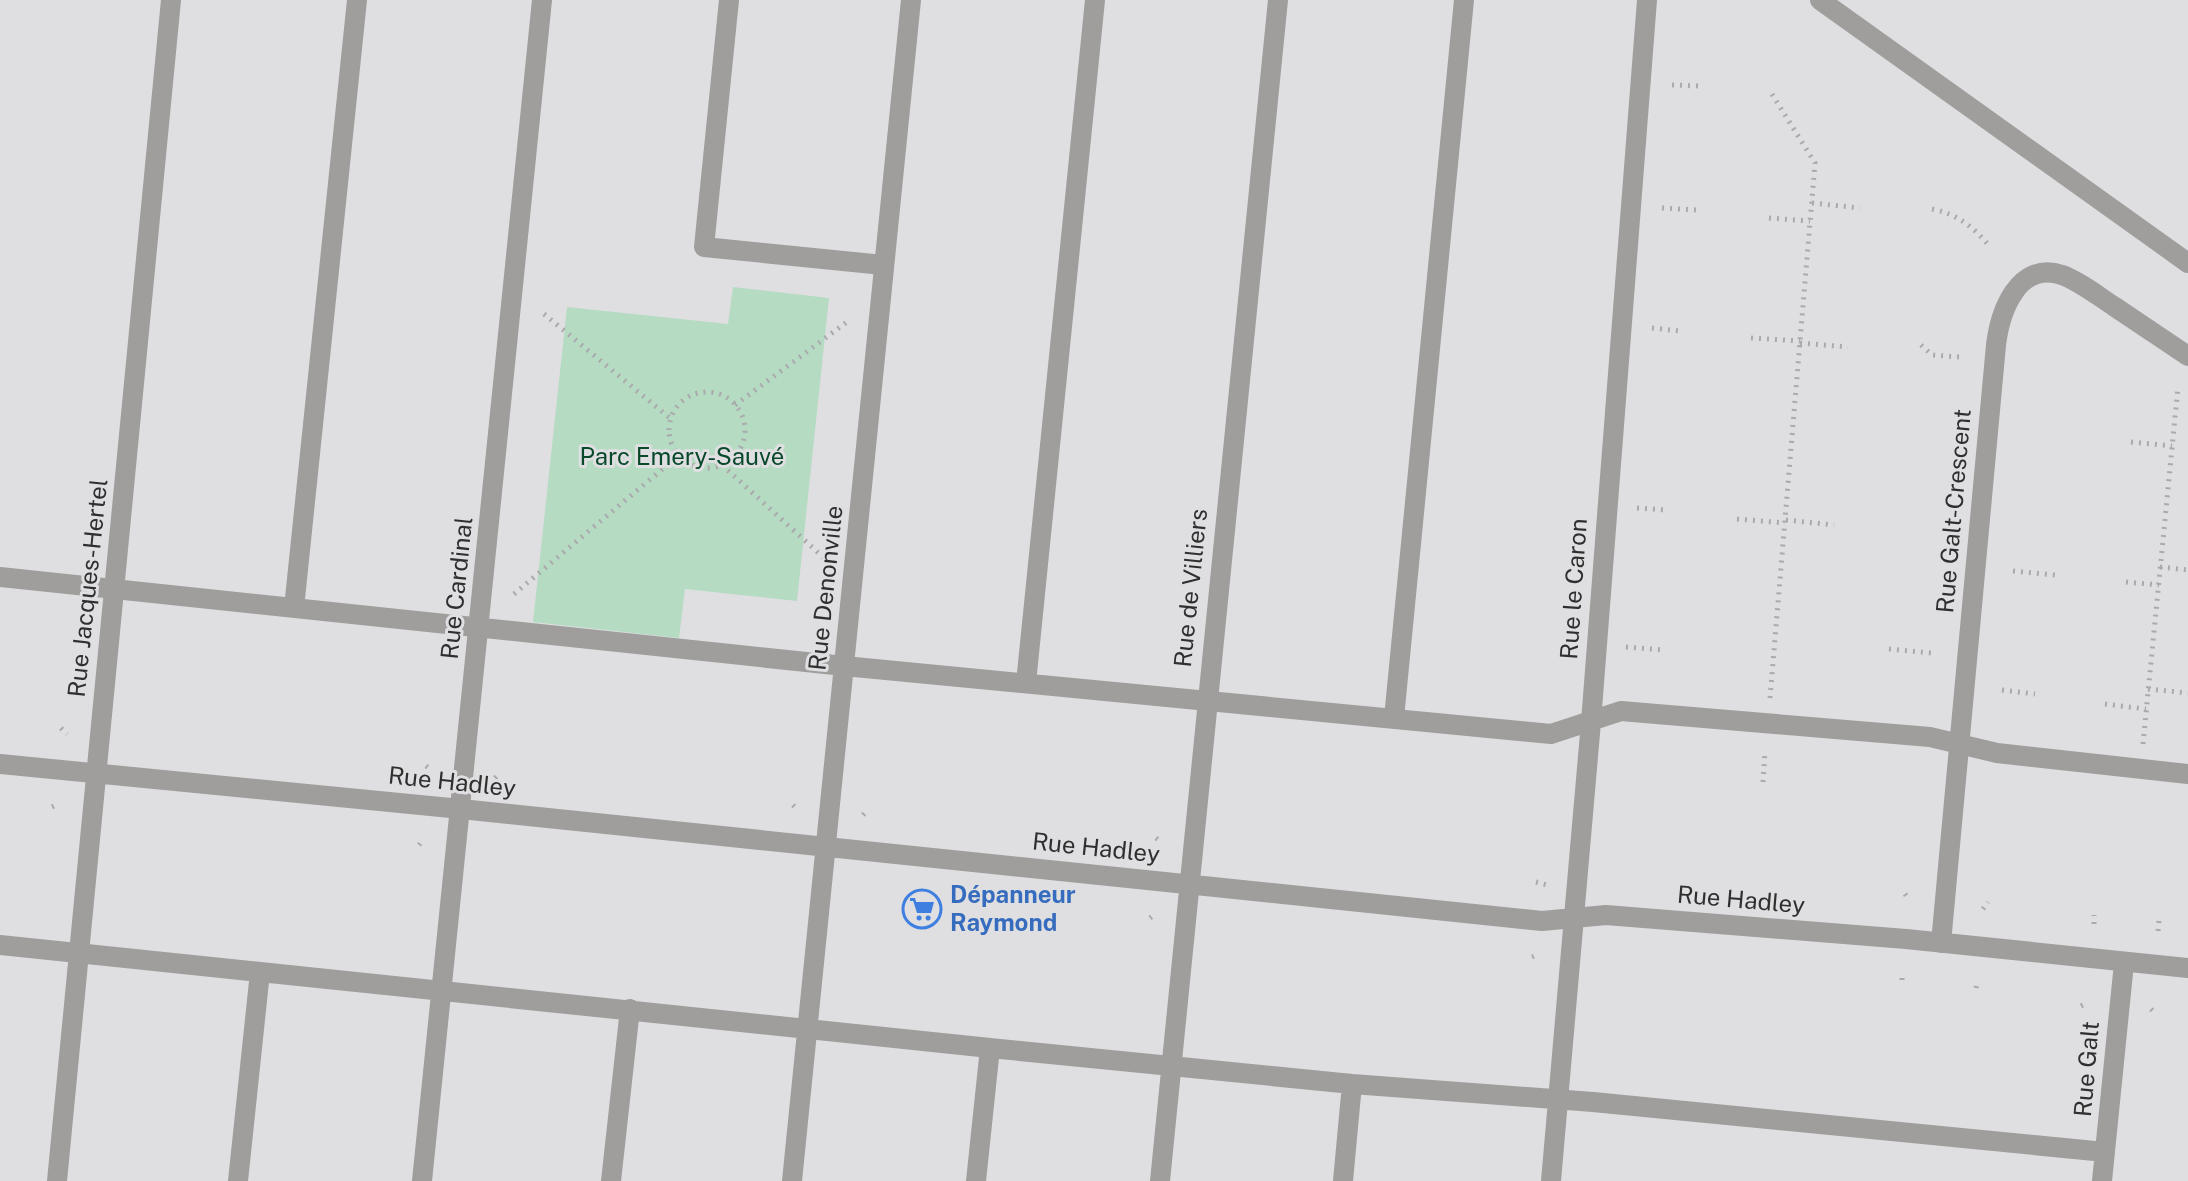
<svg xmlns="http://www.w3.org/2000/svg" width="2188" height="1181" font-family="'Public Sans',sans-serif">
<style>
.green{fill:#b5dbc3}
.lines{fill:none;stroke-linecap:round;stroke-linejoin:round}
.path{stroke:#aaaaac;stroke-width:5;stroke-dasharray:2 6;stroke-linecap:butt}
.minor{stroke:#9f9e9d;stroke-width:20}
.labels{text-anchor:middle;stroke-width:6;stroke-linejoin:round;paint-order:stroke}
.park-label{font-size:24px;fill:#08492b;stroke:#dfdfe1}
.street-label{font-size:24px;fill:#2f2f30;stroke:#dfdfe1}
.shop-label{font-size:24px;font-weight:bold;fill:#366cbe;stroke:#dfdfe1;text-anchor:start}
</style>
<rect width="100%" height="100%" fill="#dfdfe1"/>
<!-- green -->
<path class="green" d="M733,287l96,11 -32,303 -112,-12 -6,49 -146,-16 34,-315 161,17z"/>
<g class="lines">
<!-- path -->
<path class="path" d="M1672,85l28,1
M1812,203l48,5
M1662,208l36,2
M1932,209c25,5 42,18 58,38
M1769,218l41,3
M544,314l127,105
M1652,328l28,3
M1751,338l49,3
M1800,343l48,4
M1921,345l11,10 27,2
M669 430a38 38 0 1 1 76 0a38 38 0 1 1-76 0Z
M735,405l112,-83
M2131,442l41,4
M722,465l102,93
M1637,508l29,2
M1737,519l48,4
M1786,520l48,5
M2160,567l28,3
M2013,571l42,4
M2126,582l33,3
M514,594l164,-138
M1626,647l37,3
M1889,649l43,4
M2148,689l40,4
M2002,690l33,4
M1770,698l45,-535 -45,-72
M2105,704l41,5
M61,728l6,6
M2143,744l35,-357
M426,766l5,4
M495,778l5,-5
M1763,782l2,-31
M793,805l4,4
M52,807l6,-3
M863,815l4,-4
M1156,838l6,5
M419,845l4,-5
M1536,882l11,3
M1905,894l4,6
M1983,909l5,-7
M1150,918l5,-4
M2094,924v-9
M2158,931l1,-11
M1532,957l5,-2
M1902,980v-4
M1976,988l1,-5
M2081,1006l6,-3
M2151,1009l3,3"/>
<!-- minor -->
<path class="minor" d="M729,0l-25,247 179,18
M1820,0l368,263
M0,577l844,89 707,68 70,-23 309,26 67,16 191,21
M294,608l63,-608
M1026,683l69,-683
M1394,718l70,-718
M0,764l461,45 1081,112 64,-6 300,24 282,29
M1941,943l55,-598c4,-33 22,-85 66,-70 19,7 36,21 53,32 25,17 49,33 73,49
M0,945l990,103 362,36 241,18 512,50
M57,1181l114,-1181
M238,1181l22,-209
M422,1181l120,-1181
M611,1181l19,-172
M792,1181l119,-1181
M976,1181l14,-133
M1160,1181l118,-1181
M1343,1181l9,-97
M1551,1181l40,-459 56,-722
M2102,1181l22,-218"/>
</g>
<!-- icons -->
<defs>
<g id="supermarket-ring" transform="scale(2)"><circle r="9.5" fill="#dfdfe1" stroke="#3f7fe0" stroke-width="1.5"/><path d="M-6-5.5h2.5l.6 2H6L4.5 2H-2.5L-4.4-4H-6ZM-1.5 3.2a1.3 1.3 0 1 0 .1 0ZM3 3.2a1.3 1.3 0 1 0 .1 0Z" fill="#3f7fe0"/></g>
</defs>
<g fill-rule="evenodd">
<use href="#supermarket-ring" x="922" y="909"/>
</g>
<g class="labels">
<!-- park labels -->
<g class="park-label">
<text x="682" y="465">Parc Emery-Sauvé</text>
</g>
<!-- street labels -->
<g class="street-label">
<text transform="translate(1954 511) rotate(-85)" y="8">Rue Galt-Crescent</text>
<text transform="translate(88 588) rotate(-84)" y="8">Rue Jacques-Hertel</text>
<text transform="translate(457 588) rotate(-84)" y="8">Rue Cardinal</text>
<text transform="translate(826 588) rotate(-84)" y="8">Rue Denonville</text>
<text transform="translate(1191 588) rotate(-84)" y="8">Rue de Villiers</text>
<text transform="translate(1574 589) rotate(-86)" y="8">Rue le Caron</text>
<text transform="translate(452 782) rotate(6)" y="8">Rue Hadley</text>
<text transform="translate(1096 848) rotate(6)" y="8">Rue Hadley</text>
<text transform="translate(1741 900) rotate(5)" y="8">Rue Hadley</text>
<text transform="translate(2087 1069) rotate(-85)" y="8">Rue Galt</text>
</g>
<!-- shop labels -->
<g class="shop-label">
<text x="950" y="903">Dépanneur<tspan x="950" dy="28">Raymond</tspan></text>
</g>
</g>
</svg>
